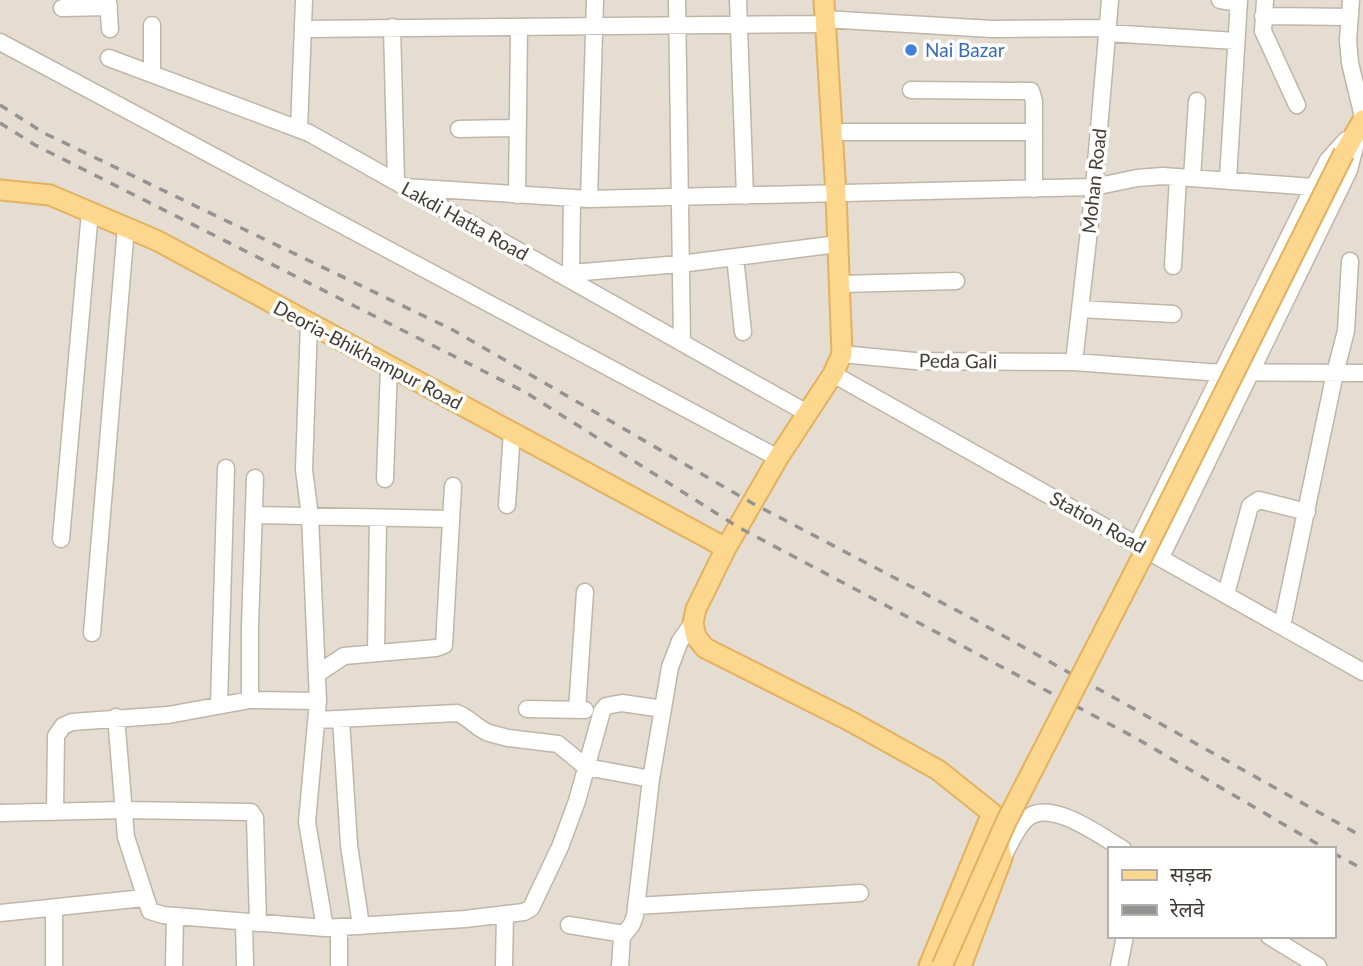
<svg xmlns="http://www.w3.org/2000/svg" width="1363" height="966" font-family="Lato,'Noto Sans Devanagari',sans-serif">
<style>
.residential{fill:#e5ddd1;fill-rule:evenodd}
.lines{fill:none;stroke-linecap:round;stroke-linejoin:round}
.minor-casing{stroke:#bfb6a8;stroke-width:19}
.major-casing{stroke:#e2b25f;stroke-width:23}
.minor{stroke:#fff;stroke-width:16}
.major{stroke:#fed78f;stroke-width:19}
.rail{stroke:#939393;stroke-width:3.5;stroke-dasharray:9 9;stroke-linecap:butt}
.major-bridge-casing{stroke:#e2b25f;stroke-width:23;stroke-linecap:butt}
.major-bridge{stroke:#fed78f;stroke-width:19}
.shop-dot{fill:#3f7fe0;stroke:#fff;stroke-width:2.5}
.labels{text-anchor:middle;stroke-width:7;stroke-linejoin:round;paint-order:stroke}
.shop-label{font-size:19px;fill:#366cbe;stroke:#fff;text-anchor:start}
.street-label{font-size:19px;fill:#433c33;stroke:#fff}
</style>
<rect width="100%" height="100%" fill="#f1ece3"/>
<!-- residential -->
<path class="residential" d="M0,0h1363v966h-1363zM1109,849h224v87h-224z"/>
<g class="lines">
<!-- minor casing -->
<g class="minor-casing">
<path id="minor" d="M108,0l2,29
M677,0l5,343
M738,0l7,196
M1220,0l19,3
M1265,0l-2,31 34,74
M1351,0l-3,40 2,23 13,54
M62,8l47,-1
M1263,16l87,1
M824,19l168,10 115,-1
M392,27l4,155
M304,29l520,-5
M1107,33l129,8
M0,42l778,416
M109,58l200,75 498,280
M152,74v-49
M911,90l120,1 3,10v88
M299,129l5,-129
M459,129l58,-1
M832,132h202
M1192,178l5,-77
M1228,179l11,-179
M405,187l184,12 505,-12 43,-9 26,-2 151,11
M517,195l2,-168
M589,199l6,-199
M735,257l8,75
M1173,266l5,-89
M571,273l1,-75
M559,274l121,-10 158,-20
M840,284l116,-3
M1080,309l93,5
M309,323l-5,147 6,46 8,185 -11,121 18,106
M842,354l73,7 159,1 134,10 155,1
M1074,362l20,-175 16,-187
M833,374l530,298
M385,479l4,-113
M507,505l5,-73
M254,515l197,4
M61,539l29,-327
M1137,544l172,-348 19,-36 18,-20
M1161,557l188,-387 9,-35
M1226,594l24,-88 9,-6 48,12
M1282,626l53,-253 11,-42 4,-70
M92,633l34,-406
M376,652l2,-134
M317,674l27,-18 92,-8 8,-3 9,-159
M250,700v-74l5,-148
M219,704l7,-236
M527,709l58,1
M577,710l8,-118
M116,717l10,120 24,74 13,4 162,13 140,-9 59,-7 7,-4 29,-61 17,-46 25,-90 4,-5 16,-3 41,6
M341,719l8,126 12,81
M317,720l140,-7c12,4 19,15 32,20l19,5 50,6 28,23 65,12
M55,812l1,-76 7,-10 9,-4 96,-7 82,-15 68,1
M0,813l123,-3 128,2 4,6 3,105
M1002,858c7,-11 13,-28 23,-38 23,-24 75,16 98,29
M636,906l224,-13
M0,913l144,-15
M244,922l1,44
M569,925l55,9
M339,927v39
M1269,936l49,30
M54,966v-58
M174,966l1,-50
M504,966l1,-52
M620,966l2,-29 10,-13 3,-8 16,-137 19,-112 10,-26 13,-18
M1119,966l6,-30"/>
</g>
<!-- major casing -->
<g class="major-casing">
<path id="major" d="M824,0l12,194 6,160 -9,20 -55,84 -52,90 -30,61 -3,14 3,14 9,11 147,74 86,48 54,43 10,45 -41,108
M1344,153l19,-33
M0,190l50,5 108,46 568,307
M929,966l63,-153"/>
</g>
<!-- minor -->
<use href="#minor" class="minor"/>
<!-- major -->
<use href="#major" class="major"/>
<!-- rail -->
<path class="rail" d="M0,105l44,28 409,197 299,173 223,117 388,217
M0,123l35,22 490,247 213,135 396,210 192,112
M1333,853l30,16"/>
<!-- major-bridge casing -->
<g class="major-bridge-casing">
<path id="major-bridge" d="M942,966l64,-144 132,-257 206,-412"/>
</g>
<!-- major-bridge -->
<use href="#major-bridge" class="major-bridge"/>
</g>
<!-- markers -->
<circle class="shop-dot" cx="911" cy="50" r="7"/>
<g class="labels">
<!-- shop labels -->
<g class="shop-label">
<text x="925" y="57">Nai Bazar</text>
</g>
<!-- street labels -->
<g class="street-label">
<text transform="translate(1094 181) rotate(-84)" y="7">Mohan Road</text>
<text transform="translate(465 221) rotate(29)" y="7">Lakdi Hatta Road</text>
<text transform="translate(368 355) rotate(28)" y="7">Deoria-Bhikhampur Road</text>
<text transform="translate(958 361) rotate(1)" y="7">Peda Gali</text>
<text transform="translate(1098 522) rotate(29)" y="7">Station Road</text>
</g>
</g>
<!-- legend -->
<rect x="1108" y="847" width="228" height="91" fill="#ffffff" stroke="#b4b1ad" stroke-width="2"/>
<rect x="1122" y="870" width="35" height="10" fill="#fed78f" stroke="#b4b1ad" stroke-width="2"/>
<text x="1170" y="882" font-size="21" fill="#433c33">सड़क</text>
<rect x="1122" y="905" width="35" height="10" fill="#939393" stroke="#b4b1ad" stroke-width="2"/>
<text x="1170" y="917" font-size="21" fill="#433c33">रेलवे</text>
</svg>
